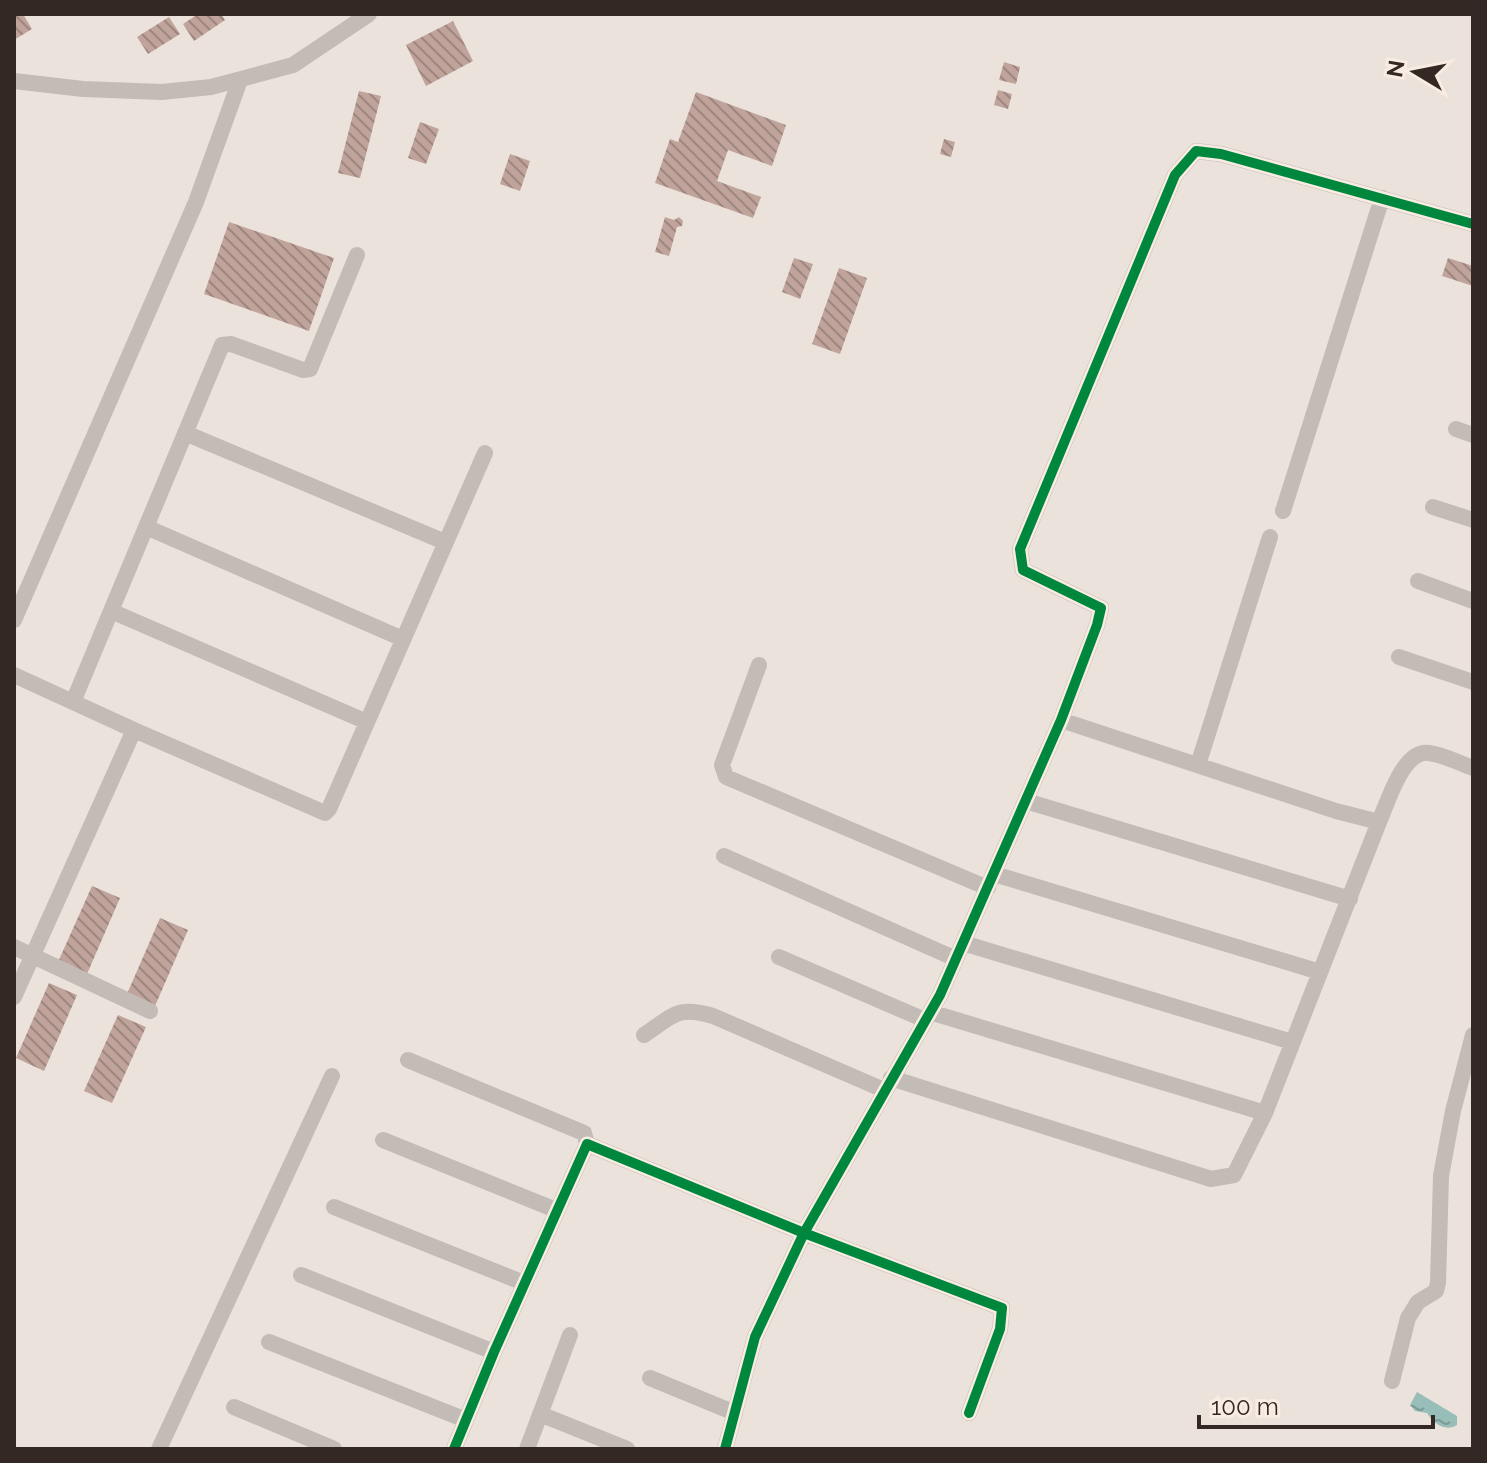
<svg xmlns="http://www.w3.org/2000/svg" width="1487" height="1463" font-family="Raleway,sans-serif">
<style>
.water{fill:url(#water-ripples)}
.building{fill:url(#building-back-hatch)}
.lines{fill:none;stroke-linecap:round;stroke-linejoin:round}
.minor{stroke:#c3bbb6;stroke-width:16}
.cycleway-casing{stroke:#f9ece2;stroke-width:15}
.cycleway{stroke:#00873e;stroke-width:10}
</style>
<defs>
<pattern id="water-ripples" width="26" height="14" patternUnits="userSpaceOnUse" patternTransform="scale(2)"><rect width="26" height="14" fill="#98beb9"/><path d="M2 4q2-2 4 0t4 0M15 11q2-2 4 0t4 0" fill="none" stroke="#7d9a96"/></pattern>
<pattern id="building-back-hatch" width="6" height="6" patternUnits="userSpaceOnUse" patternTransform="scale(2)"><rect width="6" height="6" fill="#c0a49c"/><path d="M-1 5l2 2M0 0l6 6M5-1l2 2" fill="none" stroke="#9d867f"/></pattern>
</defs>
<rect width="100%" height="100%" fill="#ebe2db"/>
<!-- water -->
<path class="water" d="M1417,1392l40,24v9c-12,7 -23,-1 -30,-12l-12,-2 -5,-6z"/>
<!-- building -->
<path class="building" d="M18,14h5l9,15 -18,11v-24z
M198,14h23l4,6 -31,21 -11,-17z
M169,17l11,17 -32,20 -11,-17z
M453,21l20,40 -47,25 -20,-41z
M1004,62l16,5 -4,17 -17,-4z
M998,90l14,4 -4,15 -14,-4z
M359,91l22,5 -21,82 -22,-5z
M696,92l90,33 -14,41 -44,-16 -11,31 44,16 -8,21 -98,-35 15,-44 8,3z
M420,122l19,7 -13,35 -18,-6z
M944,139l11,3 -4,15 -11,-3z
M510,154l20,7 -10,30 -20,-7z
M665,217l9,3 5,-3 4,4 -1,5 -5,1 -8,29 -14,-4z
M229,222l105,36 -25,73 -105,-37z
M794,258l19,6 -13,35 -18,-7z
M1448,258l25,8v20l-31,-10z
M839,268l28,10 -27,76 -28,-10z
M92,886l28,12 -33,76 -29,-12z
M160,918l28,12 -33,76 -28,-12z
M49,983l28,12 -33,76 -28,-13z
M118,1015l28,12 -34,76 -28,-12z"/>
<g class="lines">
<!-- minor -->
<path class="minor" d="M14,81l69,8 79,3 49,-5 82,-22 76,-51
M1456,429l17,6
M185,433l260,109
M1433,507l40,13
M1283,511l99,-313
M146,527l257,112
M1418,581l55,20
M111,611l256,111
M14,620l182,-418 44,-122
M1399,657l74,25
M759,665l-37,100 4,12 262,111
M14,675l120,55 -120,267
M73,702l149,-357 9,-1 72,26 7,-1 47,-114
M1061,720l275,91 43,11c9,-20 24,-73 50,-69 15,2 30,10 44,15
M134,730l191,83 4,-4 156,-356
M1198,765l72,-228
M1026,801l324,98
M724,856l232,103
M994,874l326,98
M963,943l329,99
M14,947l136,64
M779,957l146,63
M930,1012l335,101
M644,1035c29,-19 33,-30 69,-19l171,74
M408,1060l176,73 3,11
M891,1078l320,101 23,-4 31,-62 114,-291
M383,1140l173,70
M334,1207l190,76
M301,1275l193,77
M269,1342l197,78
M650,1378l85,35
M1392,1381l16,-63 10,-16 18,-11 2,-8 3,-107 12,-65 20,-76
M234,1407l100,42
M540,1414l87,35
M159,1449l173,-373
M454,1449l40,-97 93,-208 217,89 198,75 -2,21 -31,84
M527,1449l43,-114
M725,1449l30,-112 49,-104 136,-238 121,-275 36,-95 4,-17 -78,-38 -3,-21 155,-374 21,-24 25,3 252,70"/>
<!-- cycleway casing -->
<g class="cycleway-casing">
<path id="cycleway" d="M454,1449l40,-97 93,-208 217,89 198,75 -2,21 -31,84
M725,1449l30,-112 49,-104 136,-238 121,-275 36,-95 4,-17 -78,-38 -3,-21 155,-374 21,-24 25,3 252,70"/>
</g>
<!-- cycleway -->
<use href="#cycleway" class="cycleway"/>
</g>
<!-- border -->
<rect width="1487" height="1463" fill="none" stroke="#332824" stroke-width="32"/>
<!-- north arrow -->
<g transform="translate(1415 72) rotate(280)" stroke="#f9ece2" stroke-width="6" paint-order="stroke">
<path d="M0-6L14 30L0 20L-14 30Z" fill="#332824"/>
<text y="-12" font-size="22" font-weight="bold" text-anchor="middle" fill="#332824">N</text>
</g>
<!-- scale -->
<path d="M1199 1415v12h234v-12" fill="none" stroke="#332824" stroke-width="4"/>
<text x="1211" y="1415" font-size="24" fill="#332824" stroke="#f9ece2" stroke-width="6" paint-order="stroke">100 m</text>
</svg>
